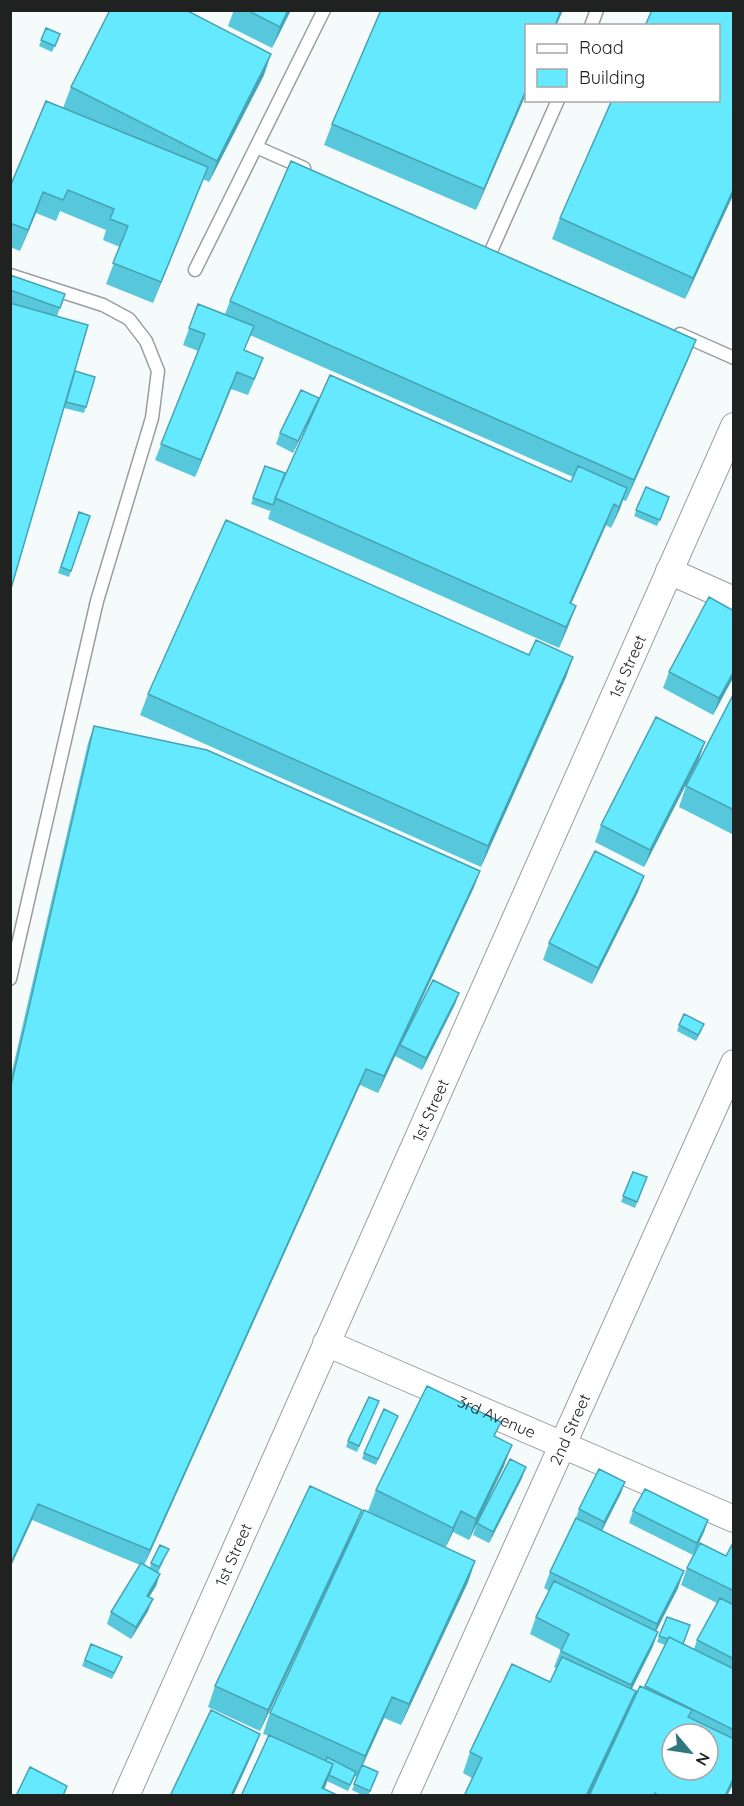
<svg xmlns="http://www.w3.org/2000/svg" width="744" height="1806" font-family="Quicksand,sans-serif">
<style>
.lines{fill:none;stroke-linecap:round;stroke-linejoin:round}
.service-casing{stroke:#9a9e9f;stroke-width:15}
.minor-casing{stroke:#9a9e9f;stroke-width:28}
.service{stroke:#fff;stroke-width:12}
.minor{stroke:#fff;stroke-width:26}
.wall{fill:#57c8db}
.shaded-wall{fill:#47a3b2}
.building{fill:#65e9ff;stroke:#47a3b2;stroke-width:1.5;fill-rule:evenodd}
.labels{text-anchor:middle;stroke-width:6;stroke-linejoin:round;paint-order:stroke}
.street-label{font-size:16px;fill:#202222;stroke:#fff}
</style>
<rect width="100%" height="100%" fill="#f5fafb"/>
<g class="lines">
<!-- service casing -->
<g class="service-casing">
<path id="service" d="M591,26l6,-16
M256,147l48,21
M491,251l67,-151
M195,270l129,-260
M10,275l93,30 26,14 17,22 12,30 -6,47 -55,183 -87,378
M680,334l54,24"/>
</g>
<!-- minor casing -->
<g class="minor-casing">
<g id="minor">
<path d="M669,571l65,29"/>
<path id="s1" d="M326,1343l408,176"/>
<path id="s2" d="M126,1796l608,-1370"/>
<path id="s3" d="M405,1796l329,-733"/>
</g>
</g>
<!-- service -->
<use href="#service" class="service"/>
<!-- minor -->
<use href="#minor" class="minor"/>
</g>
<!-- wall -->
<path class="wall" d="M234,10h57l-19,38 -44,-22z
M381,10h182l-7,16h-30v68l-50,116 -152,-65 8,-21z
M734,10v183l-49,106 -133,-60 8,-21z
M46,28l14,6 -8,18 -13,-6z
M264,75l-55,107 -6,-3 -50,124 -47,-19 14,-37 -17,-7 3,-10 -46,-19 -4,10 -20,-8 -16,38 -10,-4v-60l59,-76 -6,-3 8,-21z
M10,275l55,19 -8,22 17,58 12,33 -2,6 -20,-5 -54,184z
M230,301l458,59 -62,141 -3,-1 -12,28 -5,-3 -35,79 5,2 -17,42 -291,-129 3,-10 -1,2 -19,-7 14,-38 13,26 293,-10 2,-5 -323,-142 -6,15 19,8 -6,16 -9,21 -17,-6 -36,88 -40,-17 43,-109 -15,-6 15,-41 27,10z
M319,398l-5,12 -21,43 -17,-9 4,-11z
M646,487l23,10 -12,29 -23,-10z
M79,512l11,4 -21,61 -11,-4z
M734,611v65l-21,39 -50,-27 6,-16z
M529,655l44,2 -7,20 -85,190 -341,-152 8,-21z
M734,693v142l-55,-28 7,-21z
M94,726l386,145 -6,16 -65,140 50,-34 -4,11 -33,66 -27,-14 2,-5 -19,42 -18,-8 -216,480 6,3 1,-5 15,-8 -8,18 2,1 -4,12 -7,11 -1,14 -17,28 -24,-15 4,-12 29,-47 -108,-45 -22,48v-488l78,-337z
M699,759l-55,108 -49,-25 6,-17z
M644,876l-6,16 -46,92 -49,-24 6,-17z
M679,1025l23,5 -6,11 -19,-10z
M633,1172l14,5 -12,31 -14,-6z
M379,1401l-22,51 -11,-5 2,-6z
M395,1422l-19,43 -14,-6 2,-6z
M496,1437l8,29 -35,74 -16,-8 -8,16 30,13 -7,21 -67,143 -17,-7 -21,47 13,13 -8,18h-4l-12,-6 5,-13 -2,-1 -7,15 -21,-10 -3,7 -83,8 28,-60 -6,-2 7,-21 84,-182 -94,200 -52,-24 7,-21 139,-155 50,-2 -36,-18 8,-21z
M522,1478l-33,65 -16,-8 4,-12z
M621,1493l-19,38 76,57 -22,43 2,1 -6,16 -20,41 4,2 -8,21 -156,66 -9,-5 7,-21 80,-70 6,-14 -2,-1 7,-17 -31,-16 6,-17 13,-26 -5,-3 6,-16 25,-51 4,-12z
M633,1511l75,9 -4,12 -11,23 -64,-32z
M734,1541v241l-7,14h-138l76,-151 -8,-3 10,-25 16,27 11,5 3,-9 20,-37 -36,-18 6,-17 39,-12z
M91,1644l31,13 -10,22 -30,-13z"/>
<!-- shaded-wall -->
<path class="shaded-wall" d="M288,10h3l-19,38 8,-21z
M561,10h2l-7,16h-1z
M271,54l-7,21 -55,107 8,-21z
M526,90v4l-50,116 8,-21z
M208,167l-8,21 -47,115 8,-21z
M734,188v5l-49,106 8,-21z
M43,192l-7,21 -16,38 8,-21z
M696,340l-8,20 -62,141 8,-21z
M237,372l-6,17 -36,88 6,-17z
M319,398l-5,12 -21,43 5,-12z
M627,488l-7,21 -9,19 8,-21z
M614,504l-8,21 -44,99 8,-21z
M576,606l-8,21 -9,21 7,-21z
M573,657l-7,20 -85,190 7,-21z
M734,671v5l-21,39 6,-17z
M705,742l-6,17 -55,108 6,-17z
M480,871l-6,16 -96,206 6,-17z
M644,876l-6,16 -46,92 6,-16z
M459,993l-4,11 -33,66 4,-12z
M366,1069l-6,16 -216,481 6,-16z
M512,1445l-8,21 -35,74 7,-21z
M526,1467l-4,11 -33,65 4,-11z
M625,1482l-4,11 -21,41 4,-12z
M38,1504l-6,16 -22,48v-3z
M362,1510l-8,21 -94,200 8,-21z
M461,1511l-8,21 -8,17 8,-21z
M708,1520l-4,12 -11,23 4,-12z
M475,1561l-7,21 -67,143 8,-21z
M684,1571l-6,17 -27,53 6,-17z
M160,1574l-4,12 -14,22 5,-12z
M153,1599l-5,12 -17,28 5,-12z
M658,1632l-6,16 -27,54 6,-17z
M636,1691l-8,21 -39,84h-3z
M392,1697l-8,21 -27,59 8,-21z
M260,1734l-6,16 -21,46h-2z
M333,1764l-7,21 -5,11 1,-8z
M734,1777v5l-7,14h-2z"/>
<!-- building -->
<path class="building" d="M110,10h76l85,44 -54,107 -146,-74z
M247,10h41l-8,17z
M381,10h180l-6,16h-29v64l-42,99 -152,-65z
M652,10h82v178l-41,90 -133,-60 52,-118h106v-74h-73z
M46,28l14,6 -5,12 -14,-6z
M46,101l162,66 -47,115 -48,-19 15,-37 -18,-7 4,-10 -46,-19 -5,10 -20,-8 -15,38 -18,-7v-36z
M291,161l405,179 -62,140 -404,-179z
M10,275l55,19 -5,14 -50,-18z
M10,303l78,22 -78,267z
M198,304l56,22 -10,24 19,8 -9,21 -17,-7 -36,88 -40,-16 44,-110 -16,-6z
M75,371l20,6 -9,30 -20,-5z
M330,375l241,107 7,-16 49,22 -8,19 -5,-3 -44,99 6,3 -10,21 -291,-129z
M301,390l18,8 -21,43 -18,-8z
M265,466l20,7 -12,32 -20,-7z
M646,487l23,10 -9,23 -24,-10z
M79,512l11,4 -19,55 -10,-4z
M226,520l303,135 7,-15 37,17 -85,189 -340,-152z
M709,597l25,14v60l-15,27 -50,-26z
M734,693v117l-48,-24z
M656,717l49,25 -55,108 -49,-25z
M94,726l113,24 273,121 -96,205 -18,-7 -216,481 -112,-46 -28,61v-475z
M595,851l49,25 -46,92 -49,-25z
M433,980l26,13 -33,65 -26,-13z
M684,1014l20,10 -6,11 -19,-10z
M633,1172l14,5 -10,25 -14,-6z
M427,1386l74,36 -7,14 18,9 -36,74 -15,-8 -8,17 -77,-38z
M369,1397l10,4 -20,45 -11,-5z
M384,1409l14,7 -20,43 -14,-6z
M510,1459l16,8 -33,65 -16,-9z
M599,1469l26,13 -21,40 -25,-13z
M310,1486l52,24 -94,200 -53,-24z
M645,1489l63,31 -11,23 -64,-32z
M364,1510l111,51 -66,143 -17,-7 -27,59 -95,-43z
M576,1518l108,53 -27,53 -107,-52z
M734,1541v50l-47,-23 13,-25 26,13z
M160,1545l9,4 -10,18 -8,-4z
M141,1563l19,11 -13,22 6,3 -17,28 -25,-15z
M554,1581l104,51 -27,53 -70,-34 8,-17 -33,-17z
M720,1598l14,7v54l-37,-19z
M667,1617l23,8 -7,19 -14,-7 -1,2 -9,-3z
M669,1637l65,32v61l-89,-44z
M91,1644l31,13 -8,16 -29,-13z
M562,1657l74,34 -50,105h-122l18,-38 -12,-6 42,-88 38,18z
M640,1686l52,24 -4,7 46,22v38l-9,19h-65l-5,-3 -1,3h-65zM672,1734h36v36h-36z
M211,1710l49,24 -29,62h-61z
M269,1735l64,29 -11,24 17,8h-98z
M327,1757l29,15 -6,13 -21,-10 4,-11 -7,-3z
M362,1765l16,7 -8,19 -16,-7z
M30,1767l37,19 -4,10h-47z"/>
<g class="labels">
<!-- street labels -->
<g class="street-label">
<text dy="6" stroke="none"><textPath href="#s2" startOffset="1236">1st Street</textPath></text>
<text dy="6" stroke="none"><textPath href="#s2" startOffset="750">1st Street</textPath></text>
<text dy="6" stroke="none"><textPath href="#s1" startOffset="186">3rd Avenue</textPath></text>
<text dy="6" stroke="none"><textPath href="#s3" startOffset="402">2nd Street</textPath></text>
<text dy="6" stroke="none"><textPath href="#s2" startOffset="264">1st Street</textPath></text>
</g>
</g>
<!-- border -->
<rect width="744" height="1806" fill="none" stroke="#202222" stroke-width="24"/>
<!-- legend -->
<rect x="525" y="24" width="195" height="78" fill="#ffffff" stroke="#a6a7a7" stroke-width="1.5"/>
<rect x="537" y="44" width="30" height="9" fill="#ffffff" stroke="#a6a7a7" stroke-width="1.5"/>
<text x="579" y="54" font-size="18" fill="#202222">Road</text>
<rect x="537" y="69" width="30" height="18" fill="#65e9ff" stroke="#a6a7a7" stroke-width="1.5"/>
<text x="579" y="84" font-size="18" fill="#202222">Building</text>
<!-- north arrow -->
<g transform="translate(690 1752) rotate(119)"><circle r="28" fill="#ffffff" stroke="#a6a7a7" stroke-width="1.5"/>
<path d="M0-4.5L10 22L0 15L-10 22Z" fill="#307782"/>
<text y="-9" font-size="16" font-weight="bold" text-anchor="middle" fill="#202222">N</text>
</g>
</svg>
